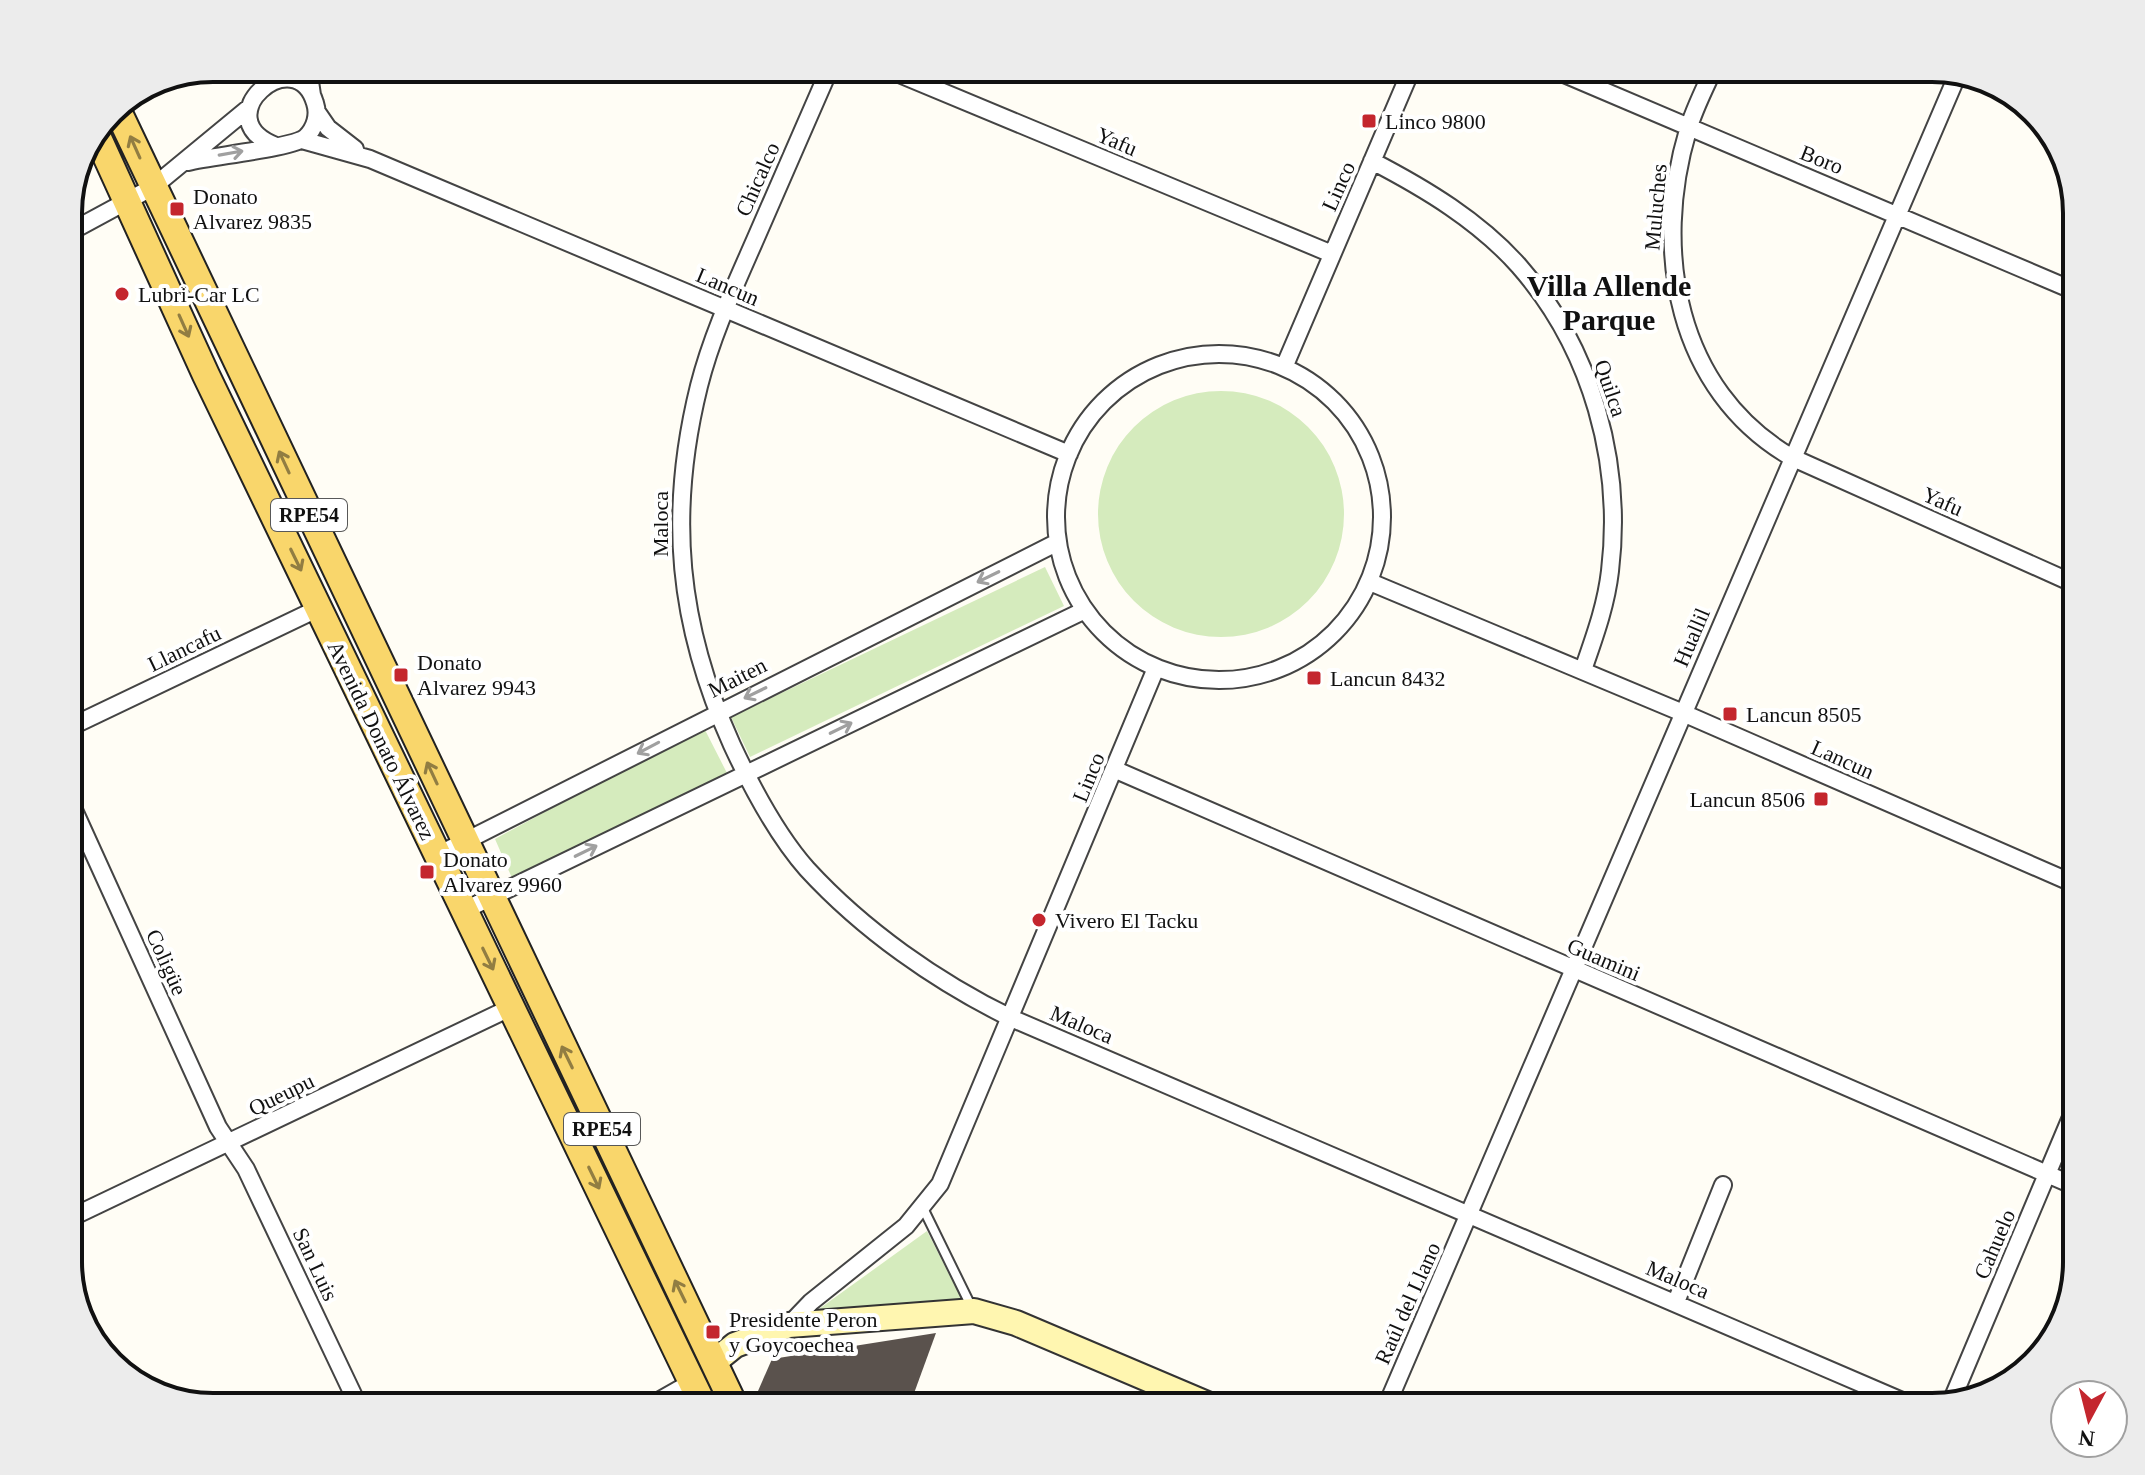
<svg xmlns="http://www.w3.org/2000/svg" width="2145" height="1475" font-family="Georgia,serif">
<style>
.green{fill:#d5ebbd}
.building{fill:#5a524d}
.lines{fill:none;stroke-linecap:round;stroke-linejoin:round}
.service-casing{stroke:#444;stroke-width:12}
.minor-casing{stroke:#444;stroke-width:20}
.secondary-casing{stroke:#333;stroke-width:28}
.primary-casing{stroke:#222;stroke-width:30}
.service{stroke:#fff;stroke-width:8}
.minor{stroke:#fff;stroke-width:16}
.secondary{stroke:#fff6b0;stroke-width:24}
.primary{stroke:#f9d66b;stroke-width:26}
.oneway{stroke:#917d42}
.oneway2{stroke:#a0a0a0}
.poi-dot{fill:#c4262e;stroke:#fff;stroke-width:3}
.labels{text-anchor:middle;stroke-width:8;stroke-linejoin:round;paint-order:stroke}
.shield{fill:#fff;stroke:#585858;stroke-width:2}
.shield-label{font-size:20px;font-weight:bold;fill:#111}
.poi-label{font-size:22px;fill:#111;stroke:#fff;text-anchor:start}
.street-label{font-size:22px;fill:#111;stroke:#fff}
.district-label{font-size:30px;font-weight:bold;fill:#111;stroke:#fff}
.rim{fill:none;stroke:#111;stroke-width:4}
</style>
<rect width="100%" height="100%" fill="#fffdf5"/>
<!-- green -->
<path class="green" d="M1098 514a123 123 0 1 1 246 0a123 123 0 1 1-246 0Z
M1045,567l19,39 -314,151 -19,-40z
M703,726l25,49 -216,103 -17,-39z
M927,1231l41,80 -156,3z"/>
<!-- building -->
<path class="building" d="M936,1333l-27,74h-158l21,-48z"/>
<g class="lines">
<!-- service casing -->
<g class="service-casing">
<path id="service" d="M923,1208l49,100"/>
</g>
<!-- minor casing -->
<g class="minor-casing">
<path id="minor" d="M308,68l4,27
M830,68c-25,57 -50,114 -75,172 -21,48 -43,95 -56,146 -32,129 -21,239 33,359 20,43 44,89 75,124 56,61 130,113 204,149l905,389
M885,68l447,186
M1550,68l527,224
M1714,68c-9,20 -20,41 -26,62 -36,120 -12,260 103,327l286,128
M317,112l11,16 27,21
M302,140l68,19 699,295
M1372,161c54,28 107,60 147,105 73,83 104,197 91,305 -4,35 -16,67 -27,99
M188,162c23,-6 106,-14 118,-25 9,-9 13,-22 9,-34 -19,-64 -112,15 -39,43
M68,233l85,-46 97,-80
M1056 517a163 163 0 1 1 326 0a163 163 0 1 1-326 0Z
M1285,365l127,-297
M1370,582l313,131 394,172
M68,728l251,-120
M1116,770l961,417
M68,797l150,330 28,42 113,238
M438,855l620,-313
M465,910l620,-300
M68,1219l444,-212
M1676,1302l47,-117
M789,1325l22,-23 95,-76 34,-42 216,-516
M1951,1402l126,-299
M648,1407l44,-25
M1386,1407l571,-1331"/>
</g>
<!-- secondary casing -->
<g class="secondary-casing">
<path id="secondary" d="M714,1362l21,-17 54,-20 185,-14 42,12 198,84"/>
</g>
<!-- primary casing -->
<g class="primary-casing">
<path id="primary" d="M116,107l619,1300
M98,138l108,237 498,1032"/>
</g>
<!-- service -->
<use href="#service" class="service"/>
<!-- minor -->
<use href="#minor" class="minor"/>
<!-- secondary -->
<use href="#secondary" class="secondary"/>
<!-- primary -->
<use href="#primary" class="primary"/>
</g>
<!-- one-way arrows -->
<defs><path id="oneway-shaft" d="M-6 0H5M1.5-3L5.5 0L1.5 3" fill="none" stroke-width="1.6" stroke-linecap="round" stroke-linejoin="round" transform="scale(2)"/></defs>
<g class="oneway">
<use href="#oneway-shaft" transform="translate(135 147) rotate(-114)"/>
<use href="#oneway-shaft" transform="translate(184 326) rotate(66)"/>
<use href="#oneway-shaft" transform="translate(284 462) rotate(-115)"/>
<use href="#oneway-shaft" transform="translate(296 560) rotate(64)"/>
<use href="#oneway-shaft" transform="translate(432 773) rotate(-115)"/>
<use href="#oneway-shaft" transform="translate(488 959) rotate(64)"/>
<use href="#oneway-shaft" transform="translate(567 1057) rotate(-116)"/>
<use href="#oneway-shaft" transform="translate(594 1178) rotate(64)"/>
<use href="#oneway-shaft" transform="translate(680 1291) rotate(-116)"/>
</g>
<g class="oneway2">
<use href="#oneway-shaft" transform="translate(231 153) rotate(-10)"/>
<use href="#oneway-shaft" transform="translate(988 577) rotate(154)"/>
<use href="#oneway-shaft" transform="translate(755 693) rotate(154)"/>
<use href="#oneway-shaft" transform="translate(841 728) rotate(-26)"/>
<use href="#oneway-shaft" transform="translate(648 748) rotate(152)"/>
<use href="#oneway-shaft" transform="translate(586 851) rotate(-26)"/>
</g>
<!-- markers -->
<g class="poi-dot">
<rect x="1361" y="113" width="16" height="16" rx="4"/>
<rect x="169" y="201" width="16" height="16" rx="4"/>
<circle cx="122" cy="294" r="8"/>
<rect x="393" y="667" width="16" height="16" rx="4"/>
<rect x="1306" y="670" width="16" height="16" rx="4"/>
<rect x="1722" y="706" width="16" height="16" rx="4"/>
<rect x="1813" y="791" width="16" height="16" rx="4"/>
<rect x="419" y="864" width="16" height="16" rx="4"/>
<circle cx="1039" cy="920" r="8"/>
<rect x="705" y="1324" width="16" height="16" rx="4"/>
</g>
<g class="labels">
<!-- shield labels -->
<g class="shield">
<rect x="271" y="499" width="76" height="32" rx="6"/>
<rect x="564" y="1113" width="76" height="32" rx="6"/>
</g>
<g class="shield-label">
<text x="309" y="522">RPE54</text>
<text x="602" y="1136">RPE54</text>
</g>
<!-- poi labels -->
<g class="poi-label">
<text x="1385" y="129">Linco 9800</text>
<text x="193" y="204">Donato<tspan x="193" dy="25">Alvarez 9835</tspan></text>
<text x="138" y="302">Lubri-Car LC</text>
<text x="417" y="670">Donato<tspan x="417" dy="25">Alvarez 9943</tspan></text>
<text x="1330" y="686">Lancun 8432</text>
<text x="1746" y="722">Lancun 8505</text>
<text x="1805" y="807" text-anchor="end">Lancun 8506</text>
<text x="443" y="867">Donato<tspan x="443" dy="25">Alvarez 9960</tspan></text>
<text x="1055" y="928">Vivero El Tacku</text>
<text x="729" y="1327">Presidente Peron<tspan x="729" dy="25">y Goycoechea</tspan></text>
</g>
<!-- street labels -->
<g class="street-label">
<text transform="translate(1117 141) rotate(23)" y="8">Yafu</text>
<text transform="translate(1822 159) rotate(22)" y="8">Boro</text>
<text transform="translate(757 179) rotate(-66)" y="8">Chicalco</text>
<text transform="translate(1338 186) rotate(-66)" y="8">Linco</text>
<text transform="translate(1655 207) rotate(-85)" y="8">Muluches</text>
<text transform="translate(728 286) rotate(23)" y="8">Lancun</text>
<text transform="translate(1611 388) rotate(71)" y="8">Quilca</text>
<text transform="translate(1943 501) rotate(24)" y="8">Yafu</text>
<text transform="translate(660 524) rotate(-90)" y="8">Maloca</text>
<text transform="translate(1691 637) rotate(-67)" y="8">Huallil</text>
<text transform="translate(184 648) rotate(-26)" y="8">Llancafu</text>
<text transform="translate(737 677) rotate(-27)" y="8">Maiten</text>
<text transform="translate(382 740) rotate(64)" y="8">Avenida Donato Álvarez</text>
<text transform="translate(1843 759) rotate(24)" y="8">Lancun</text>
<text transform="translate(1088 777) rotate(-68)" y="8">Linco</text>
<text transform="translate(1604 959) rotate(23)" y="8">Guamini</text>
<text transform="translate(167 962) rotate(66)" y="8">Coligüe</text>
<text transform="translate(1082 1024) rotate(23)" y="8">Maloca</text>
<text transform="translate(281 1094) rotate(-26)" y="8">Queupu</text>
<text transform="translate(1994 1244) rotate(-67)" y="8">Cahuelo</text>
<text transform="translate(316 1264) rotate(65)" y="8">San Luis</text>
<text transform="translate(1678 1279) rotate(23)" y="8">Maloca</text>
<text transform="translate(1407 1303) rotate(-66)" y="8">Raúl del Llano</text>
</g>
<!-- district labels -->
<g class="district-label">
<text x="1609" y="296">Villa Allende<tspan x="1609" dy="34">Parque</tspan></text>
</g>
</g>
<!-- crop -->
<path d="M0 0H2145V1475H0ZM213 82H1932A131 131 0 0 1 2063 213V1262A131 131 0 0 1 1932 1393H213A131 131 0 0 1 82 1262V213A131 131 0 0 1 213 82Z" fill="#ececec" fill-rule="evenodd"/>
<path class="rim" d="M213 82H1932A131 131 0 0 1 2063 213V1262A131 131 0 0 1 1932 1393H213A131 131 0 0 1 82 1262V213A131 131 0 0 1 213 82Z"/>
<!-- north arrow -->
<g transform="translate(2089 1419) rotate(187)"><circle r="38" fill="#ffffff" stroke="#a0a0a0" stroke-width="2"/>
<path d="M0-6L14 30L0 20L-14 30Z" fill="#c4262e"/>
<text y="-12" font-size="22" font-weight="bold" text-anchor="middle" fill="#111111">N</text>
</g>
</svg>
